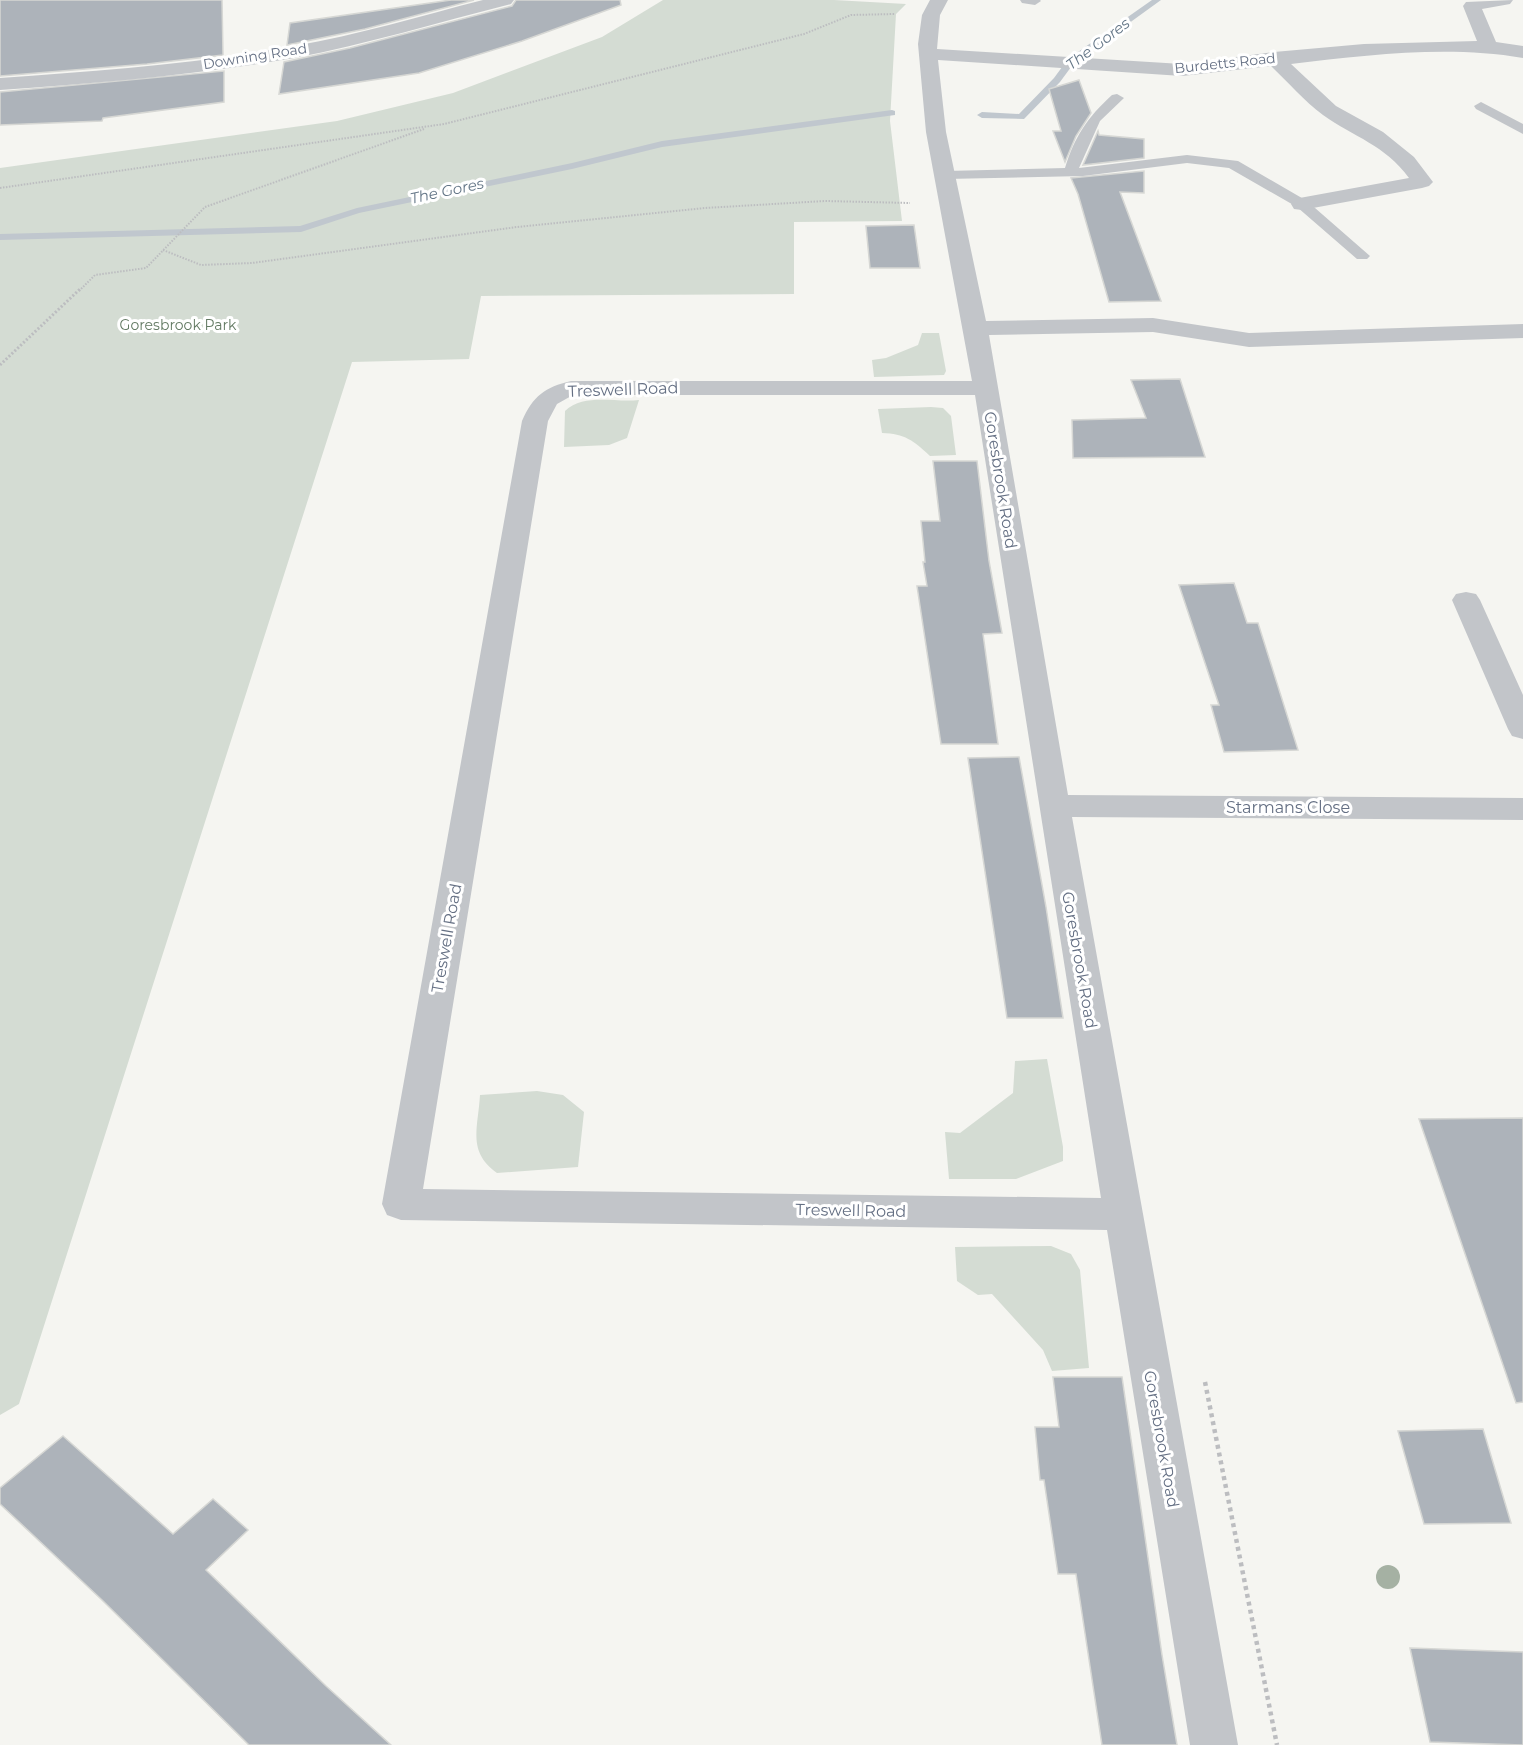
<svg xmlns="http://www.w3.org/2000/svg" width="1523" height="1745" font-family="Montserrat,sans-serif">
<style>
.green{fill:#d4dcd3}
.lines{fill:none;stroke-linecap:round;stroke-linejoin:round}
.stream{fill:#c0c7ce;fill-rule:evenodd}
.building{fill:#adb3ba;stroke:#d6d7d4;stroke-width:1.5}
.path-far2{stroke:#bcbdc0;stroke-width:2;stroke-dasharray:1.5 1.5;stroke-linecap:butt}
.path-far1{stroke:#bcbdc0;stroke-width:3;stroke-dasharray:2 2;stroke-linecap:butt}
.path{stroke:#bcbdc0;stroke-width:4.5;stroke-dasharray:4 4;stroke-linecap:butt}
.lane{fill:#c2c5c9;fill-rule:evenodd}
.street{fill:#c2c5c9;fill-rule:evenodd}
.tree{fill:#a5b1a3}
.labels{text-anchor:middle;stroke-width:6;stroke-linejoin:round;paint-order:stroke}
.far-street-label{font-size:14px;fill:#646f83;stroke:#fff}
.far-park-label{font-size:14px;fill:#637a63;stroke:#fff}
.far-water-label{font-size:15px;font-style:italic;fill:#647687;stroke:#fff}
.street-label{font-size:16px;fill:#646f83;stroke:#fff}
</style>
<rect width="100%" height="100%" fill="#f5f5f1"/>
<!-- green -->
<path class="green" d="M663,0h171l72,4 -10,10 -6,107 12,100 -108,1v72l-313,2 -12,63 -117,3 -333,1042 -19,11v-1247l337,-47 116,-28 149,-56z
M922,333h17l7,38 -2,4 -70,2 -2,-17 14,-2 32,-13z
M639,400l-12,38 -18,7 -45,2 1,-36c19,-18 50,-8 74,-11z
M931,407l12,1 8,8 5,39 -26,1c-17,-16 -25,-22 -48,-23l-4,-24z
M1047,1059l16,88v14l-47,18h-67l-4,-47 15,1 53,-40 2,-32z
M537,1091l26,4 21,17 -6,55 -81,6c-30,-22 -19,-44 -17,-78z
M1051,1246l20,8 9,16 9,98 -37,3 -9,-21 -51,-56 -14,1 -21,-14 -2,-34z"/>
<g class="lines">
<!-- stream -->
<path class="stream" d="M1152,0h9l-87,63 -14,19 -36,37 -42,-1 -5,-3 5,-3 37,2 35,-36 14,-19z
M892,110l3,1v4l-233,32 -90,22 -213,44 -58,19 -301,8v-6l300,-8 57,-18 215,-45 90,-22z"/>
</g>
<!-- building -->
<path class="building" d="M0,0h222l1,55 -76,9 -147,12z
M451,0h23l-109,29 -78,16 3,-22z
M516,0h104l1,5 -99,36 -103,32 -140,21 5,-32 66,-14 162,-42z
M224,71v31l-121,16 -1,3 -102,4v-33z
M1079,80l12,33 -15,23 -11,26 -12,-31h8l-12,-42z
M1098,131l1,4 45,4v19l-61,7z
M1144,171v22l-24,-1 41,109 -52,1 -31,-108 -7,-16z
M914,225l6,43h-50l-4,-42z
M1180,379l25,78 -132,1 -1,-38 74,-2 -15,-38z
M933,461h44l12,100 13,72 -19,1 15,110h-57l-24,-158h10l-4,-24h2l-4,-41h19z
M1234,583l13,40h11l40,127 -74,2 -13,-47h8l-40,-120z
M1019,757l27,150 17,111h-56l-39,-260z
M1523,1118v284l-7,1 -97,-284z
M1053,1377h69l40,278 15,90h-75l-26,-171h-18l-14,-94h-4l-5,-53h24z
M1483,1429l28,94 -87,1 -26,-93z
M63,1436l110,98 40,-35 35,31 -42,40 120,116 65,59h-142l-147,-145 -102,-96v-16z
M1410,1648l113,4v93l-93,-3z"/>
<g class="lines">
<!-- path-far2 -->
<path class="path-far2" d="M0,188l444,-64 360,-90 47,-19 44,-1
M163,250l38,15 51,-2 265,-36 188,-19 120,-7 85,2
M79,291l16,-16 51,-7 59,-61 219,-78"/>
<!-- path-far1 -->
<path class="path-far1" d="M0,365l80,-76"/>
<!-- path -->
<path class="path" d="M1205,1382l72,363"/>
<!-- lane -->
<path class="lane" d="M1020,0h20l1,1 -6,4 -13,-2z
M1117,94l7,4 -24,23 -21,47 108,-13 51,6 69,40 63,55 -3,3h-10l-60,-52 -68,-39 -42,-5 -104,13 -137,3 -7,-4 7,-4 119,-3c10,-32 22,-50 47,-73z
M1481,102l42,22v10l-47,-25 -2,-3z"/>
<!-- street -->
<path class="street" d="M483,0h31l-3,4c-72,18 -143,40 -217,54 -97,17 -196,25 -294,32v-12c98,-7 197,-14 294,-32 64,-11 126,-30 189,-46z
M930,0h18l-8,15 -3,34 245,15 92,-12 90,-8 113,-3 -14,-35 3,-4 47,-2 -3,4 -28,5 14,33 27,4v12c-75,-13 -156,-3 -232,6l45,42 47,26 31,25 19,25 -4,4 -7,2 -120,22 -8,-1 -3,-5 3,-5 115,-21c-24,-33 -55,-41 -86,-63 -19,-14 -35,-33 -52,-49l-89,10 -244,-16 8,72 40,189 167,-3 96,15 274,-9v14l-274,9 -96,-15 -164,3 79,460 455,3v22l-451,-3 166,928h-48l-83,-515 -706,-10 -14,-5 -5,-11 140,-783c11,-25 23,-34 49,-40h401l-46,-249 -8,-88 4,-29zM573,395h402l126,803 -678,-9 125,-768 9,-17z
M1466,592l10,2 4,6 43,95v44l-11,-3 -4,-7 -56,-129 4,-6z"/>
</g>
<!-- trees -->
<circle class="tree" cx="1388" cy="1577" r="12"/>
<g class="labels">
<!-- far-street labels -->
<g class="far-street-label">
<text transform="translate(255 56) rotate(-9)" y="5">Downing Road</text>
<text transform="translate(1225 63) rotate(-6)" y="5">Burdetts Road</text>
</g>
<!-- far-park labels -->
<g class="far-park-label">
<text x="178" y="330">Goresbrook Park</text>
</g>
<!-- far-water labels -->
<g class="far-water-label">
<text transform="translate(1098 44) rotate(-37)" y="5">The Gores</text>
<text transform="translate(447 191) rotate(-12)" y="5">The Gores</text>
</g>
<!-- street labels -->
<g class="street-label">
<text transform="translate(623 389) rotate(-2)" y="6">Treswell Road</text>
<text transform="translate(1001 480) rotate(81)" y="6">Goresbrook Road</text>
<text x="1288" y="813">Starmans Close</text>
<text transform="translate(446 938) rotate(-80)" y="6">Treswell Road</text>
<text transform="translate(1080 960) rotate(80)" y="6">Goresbrook Road</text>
<text transform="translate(851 1210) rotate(1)" y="6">Treswell Road</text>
<text transform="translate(1162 1439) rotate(80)" y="6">Goresbrook Road</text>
</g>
</g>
</svg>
